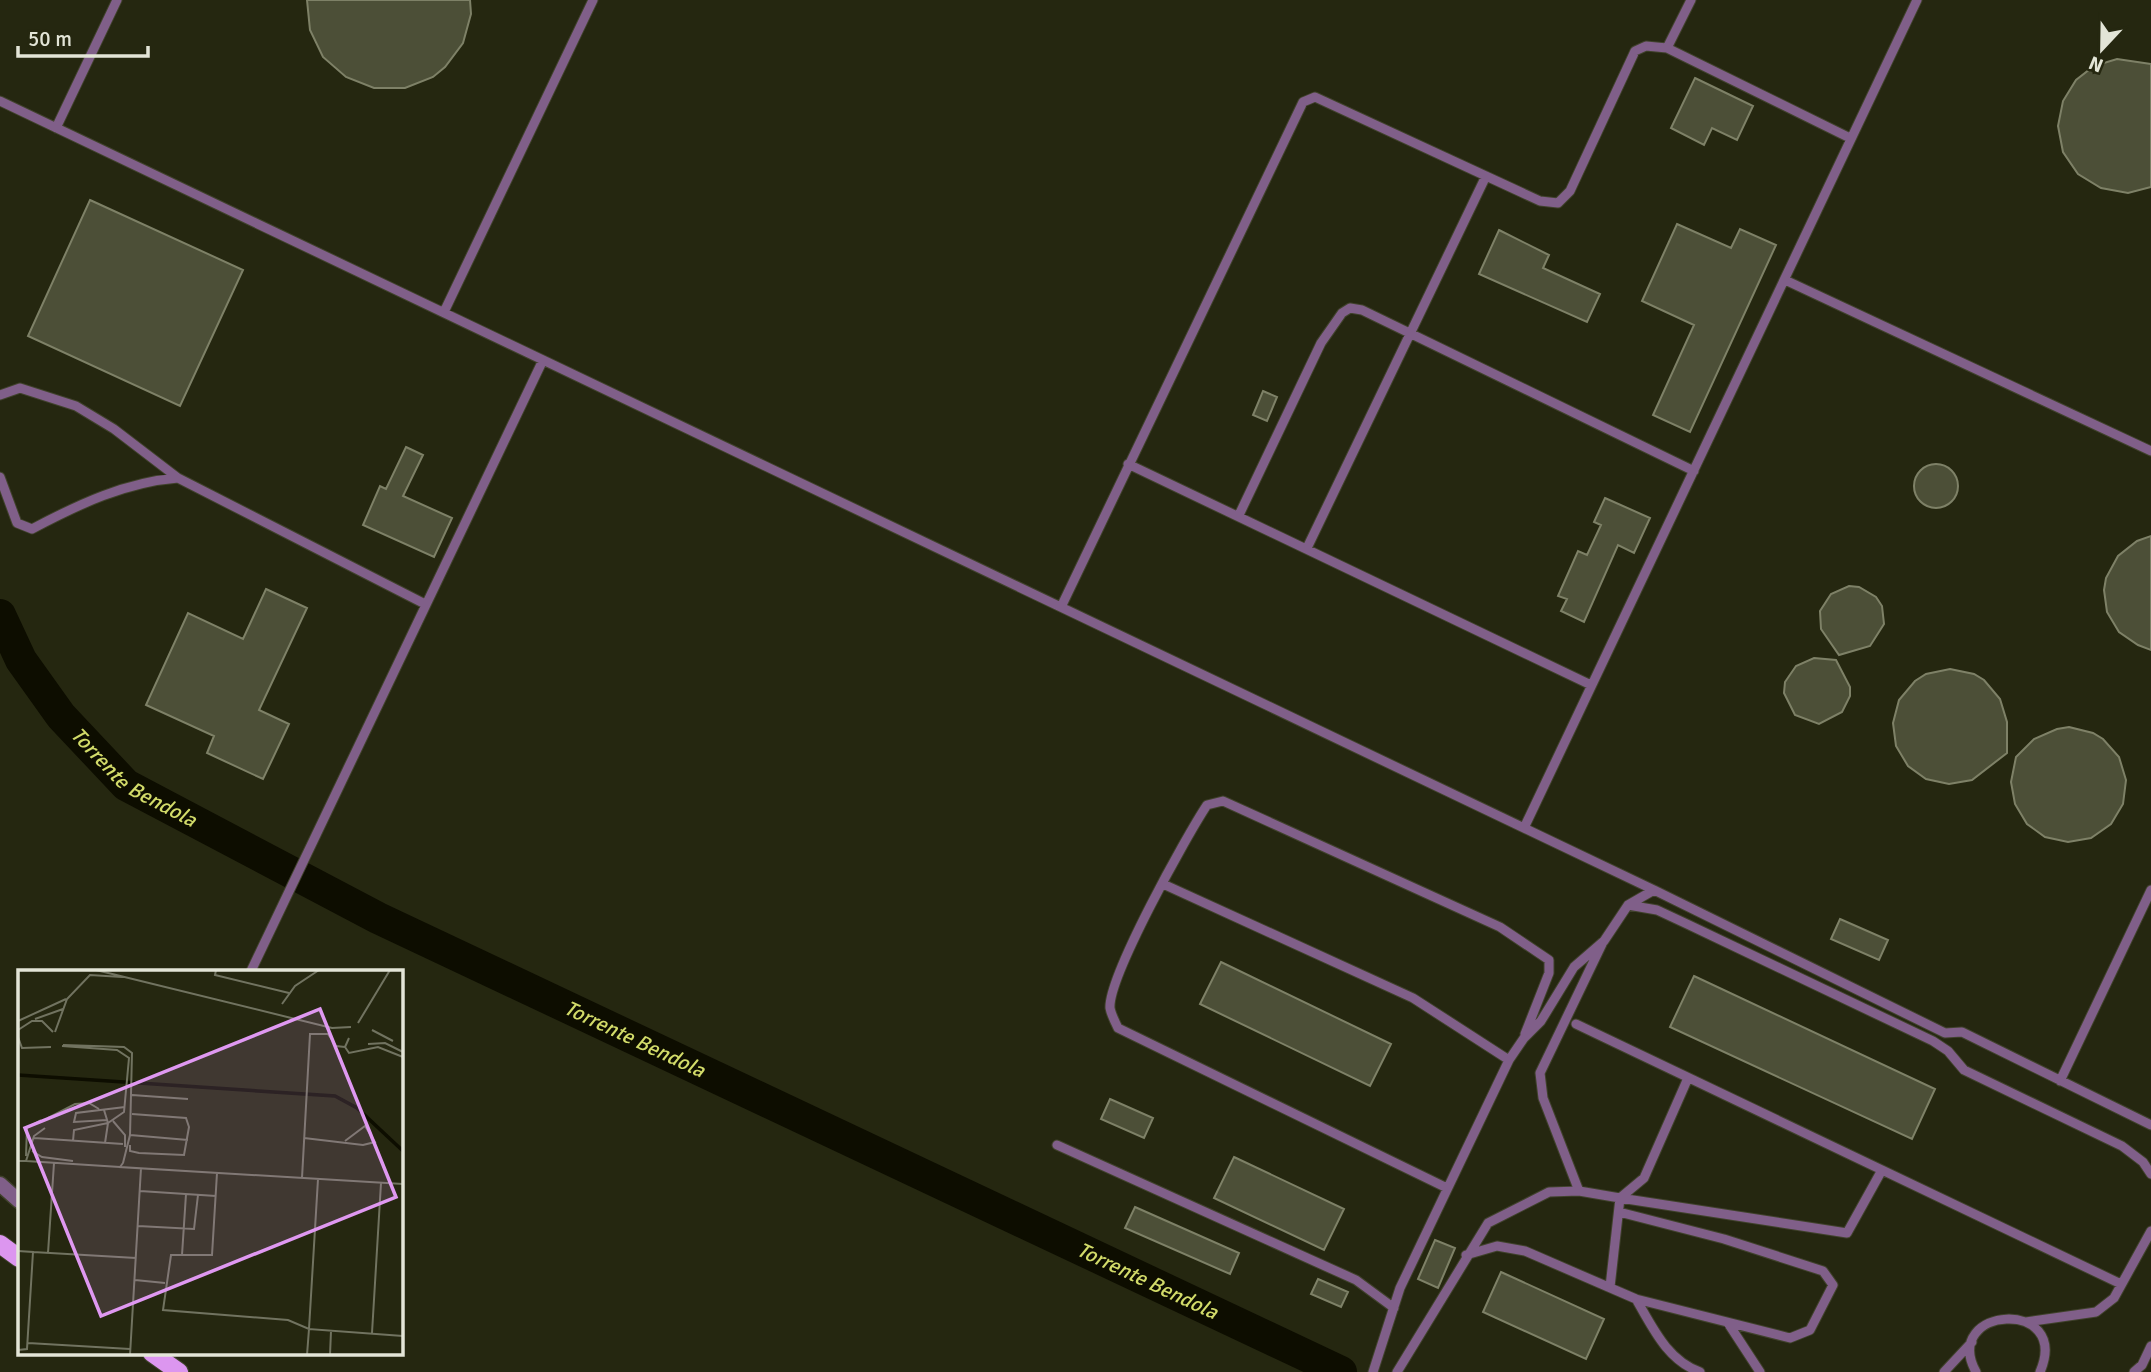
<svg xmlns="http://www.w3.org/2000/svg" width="2151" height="1372" font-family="Signika,sans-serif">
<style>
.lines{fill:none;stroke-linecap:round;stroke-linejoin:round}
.river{stroke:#0d0d00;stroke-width:32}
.building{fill:#4c4f37;stroke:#7e8167;stroke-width:2}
.service-casing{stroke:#40422c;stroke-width:11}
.minor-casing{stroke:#40422c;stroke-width:17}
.primary-casing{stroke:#40422c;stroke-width:20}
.service{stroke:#805f89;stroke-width:9}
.minor{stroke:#805f89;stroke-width:14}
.primary{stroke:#dc96ef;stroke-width:18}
.labels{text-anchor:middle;stroke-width:5;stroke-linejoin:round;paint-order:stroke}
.water-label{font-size:21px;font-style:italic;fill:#d2db69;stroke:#252710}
.inset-river{fill:none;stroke:#0d0d00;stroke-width:3.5}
.inset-road{fill:none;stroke:#717360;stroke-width:2}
.view{fill:#df98f1;fill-opacity:0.15;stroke:#df98f1;stroke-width:3.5}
.inset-edge{fill:none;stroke:#e3e5d7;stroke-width:3.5}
</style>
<rect width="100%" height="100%" fill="#252710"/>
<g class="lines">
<!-- river -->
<path class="river" id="s1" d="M0,615l21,45 40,56 65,69 252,133 963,454"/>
</g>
<!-- building -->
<path class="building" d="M307,0h163l1,14 -8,29 -18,24 -12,10 -28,11h-31l-28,-11 -23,-20 -13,-27z
M2117,59l34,5v123l-23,6 -27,-5 -23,-14 -15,-22 -5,-26 5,-25 13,-21 18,-14z
M1695,78l58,28 -16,34 -25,-12 -8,17 -33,-17z
M90,200l153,70 -63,136 -152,-70z
M1677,224l54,24 9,-19 36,16 -86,187 -37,-17 41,-90 -52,-24z
M1499,230l50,25 -6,13 57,26 -13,28 -108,-48z
M1263,391l14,6 -10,24 -14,-6z
M406,447l17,8 -20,41 49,22 -18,39 -71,-32 17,-39 6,3z
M1914 486a22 22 0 1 1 44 0a22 22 0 1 1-44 0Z
M1605,498l45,20 -16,35 -16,-8 -34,77 -23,-11 6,-12 -9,-3 20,-45 9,4 14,-30 -7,-3z
M2151,536v114l-13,-5 -19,-13 -12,-20 -3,-22 2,-12 12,-22 19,-15z
M1849,586l10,1 17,10 6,9 2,18 -14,22 -31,9 -18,-26 -1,-18 11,-17z
M266,589l41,19 -48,102 30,14 -26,55 -56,-26 7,-17 -68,-31 42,-92 55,26z
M1814,658l22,2 14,27v9l-8,16 -23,12 -24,-9 -11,-22 1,-11 11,-16z
M1950,669l24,5 10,6 16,19 7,23v31l-35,27 -23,4 -23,-5 -18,-13 -12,-20 -3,-23 6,-23 16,-19 11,-7z
M2069,727l24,6 10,6 16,18 7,23 -3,24 -12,20 -20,14 -23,4 -23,-5 -18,-13 -12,-20 -4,-22 5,-25 18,-18 23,-10z
M1840,919l48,21 -9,20 -48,-21z
M1221,962l170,82 -21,42 -170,-82z
M1694,976l241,113 -23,50 -242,-112z
M1110,1099l43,19 -9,20 -43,-19z
M1234,1157l110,52 -20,41 -110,-52z
M1135,1207l104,46 -9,21 -105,-46z
M1435,1240l20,8 -17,40 -20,-9z
M1501,1272l103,47 -18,40 -103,-47z
M1318,1279l30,13 -7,15 -30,-13z"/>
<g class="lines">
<!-- service casing -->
<g class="service-casing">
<path id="service" d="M1667,48l183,90
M0,101l1654,789 -26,15 -24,36 -30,26 -33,54 -17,17 -15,22 -109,228 -27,84
M56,128l61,-128
M1785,280l366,171
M444,312l149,-312
M0,395l20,-7 56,18 38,23 64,49 247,126
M1128,464l463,221
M0,477l17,46 15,6c47,-25 94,-47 146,-51
M1239,515l82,-172 21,-30 8,-5 12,2 332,161
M1307,548l179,-372
M1062,605l241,-503 12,-5 225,104 18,2 12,-12 65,-140 11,-5 21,2 24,-48
M1524,828l393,-828
M1163,884l250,114 96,62
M1654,890l291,143 17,-1 189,93
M1628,905l29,5 30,14 246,117 15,10 16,19 158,76 21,16 8,12
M251,971l292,-611
M1576,1024l545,260
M2060,1081l91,-191
M1057,1145l299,135 38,28
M1447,1188l-329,-160c-3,-6 -7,-14 -8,-20 -2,-31 77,-173 97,-203l16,-4 277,126 49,33v13l-24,61
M1579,1191l-36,-93 -3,-25 62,-129
M1466,1255l31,-9 28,5 111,48 154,39 20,-8 23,-45 -10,-14 -99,-32 -105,-27
M1610,1287l10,-89 227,35 35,-63
M1636,1299c17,29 31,61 64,73
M2026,1322l70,-10 18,-14 37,-67
M1728,1323l32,49
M1397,1372l91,-149 61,-31 30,-1 41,7 24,-20 44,-100
M1944,1372l28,-30
M1976,1372c-36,-66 96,-75 64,0
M2134,1372l8,-7 9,-19"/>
</g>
<!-- minor casing -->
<g class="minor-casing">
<path id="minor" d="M0,1184l19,17"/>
</g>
<!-- primary casing -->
<g class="primary-casing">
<path id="primary" d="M0,1244l19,14
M152,1353l27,19"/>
</g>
<!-- service -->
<use href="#service" class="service"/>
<!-- minor -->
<use href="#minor" class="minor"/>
<!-- primary -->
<use href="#primary" class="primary"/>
</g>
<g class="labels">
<!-- water labels -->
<g class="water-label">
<text dy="7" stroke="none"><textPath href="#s1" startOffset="215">Torrente Bendola</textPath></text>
<text dy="7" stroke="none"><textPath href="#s1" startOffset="782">Torrente Bendola</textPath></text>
<text dy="7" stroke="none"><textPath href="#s1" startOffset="1349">Torrente Bendola</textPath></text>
</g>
</g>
<!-- overview -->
<g transform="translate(18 970)">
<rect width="385" height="385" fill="#252710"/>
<path class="inset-river" d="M0,105l317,21 22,12 46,43"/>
<path class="inset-road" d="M78,0l236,58 19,-1M198,0l-1,5 74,18M264,34l13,-18 24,-16M17,49l28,-10M0,51l48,-22M340,53l32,-53M0,60l14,-9h10l11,11M354,60l21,11M37,62l12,-33 23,-24 32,2M0,67l4,11 29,-1M331,68l-4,9 4,6 29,-6 25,10M350,74l17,-1 18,9M45,75l61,2 8,6 -2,82 -7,28M44,76l55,4 12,8 -5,54 -16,11 -3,20M114,125l56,4M30,148l27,-14 14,-1 10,6M89,150l-33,2 2,-9 49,-6M95,151l12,14v12M112,165l58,5M16,168l89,6M286,168l59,7 12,-3 -10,-16 -20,15M55,171l1,-11 34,-7 -4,-13M112,175v6l9,2 45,2 5,-28 -3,-9 -54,-4M14,181l10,6 31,4M8,186l1,-28 14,-8M0,191h8l8,-25 11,-8M8,191l94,6M105,193l-3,4 283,17M199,203l-5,82h-41l-8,55 125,10 21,9 9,-150M284,208l8,-144h18l8,12 9,1M122,221l76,5M120,256l56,3 4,-34M0,281l15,1 -6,97 -9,1M15,282l103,6M30,283l6,-90M164,285l4,-61M117,310l30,3M354,363l9,-150M10,373l102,6M112,385l11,-187M289,385l2,-26 94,7M312,385l1,-24"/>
<path class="view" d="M302,39l76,188 -295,119 -76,-188z"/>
<rect width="385" height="385" class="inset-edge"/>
</g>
<!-- north arrow -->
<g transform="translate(2102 49) rotate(202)" stroke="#252710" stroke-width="5" paint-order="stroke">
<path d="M0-5L12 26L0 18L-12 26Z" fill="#e3e5d7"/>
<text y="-10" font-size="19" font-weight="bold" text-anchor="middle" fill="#e3e5d7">N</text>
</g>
<!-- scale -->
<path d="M18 46v10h130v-10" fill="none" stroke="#e3e5d7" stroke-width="3.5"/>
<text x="28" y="46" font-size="21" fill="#e3e5d7" stroke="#252710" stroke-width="5" paint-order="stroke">50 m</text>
</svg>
